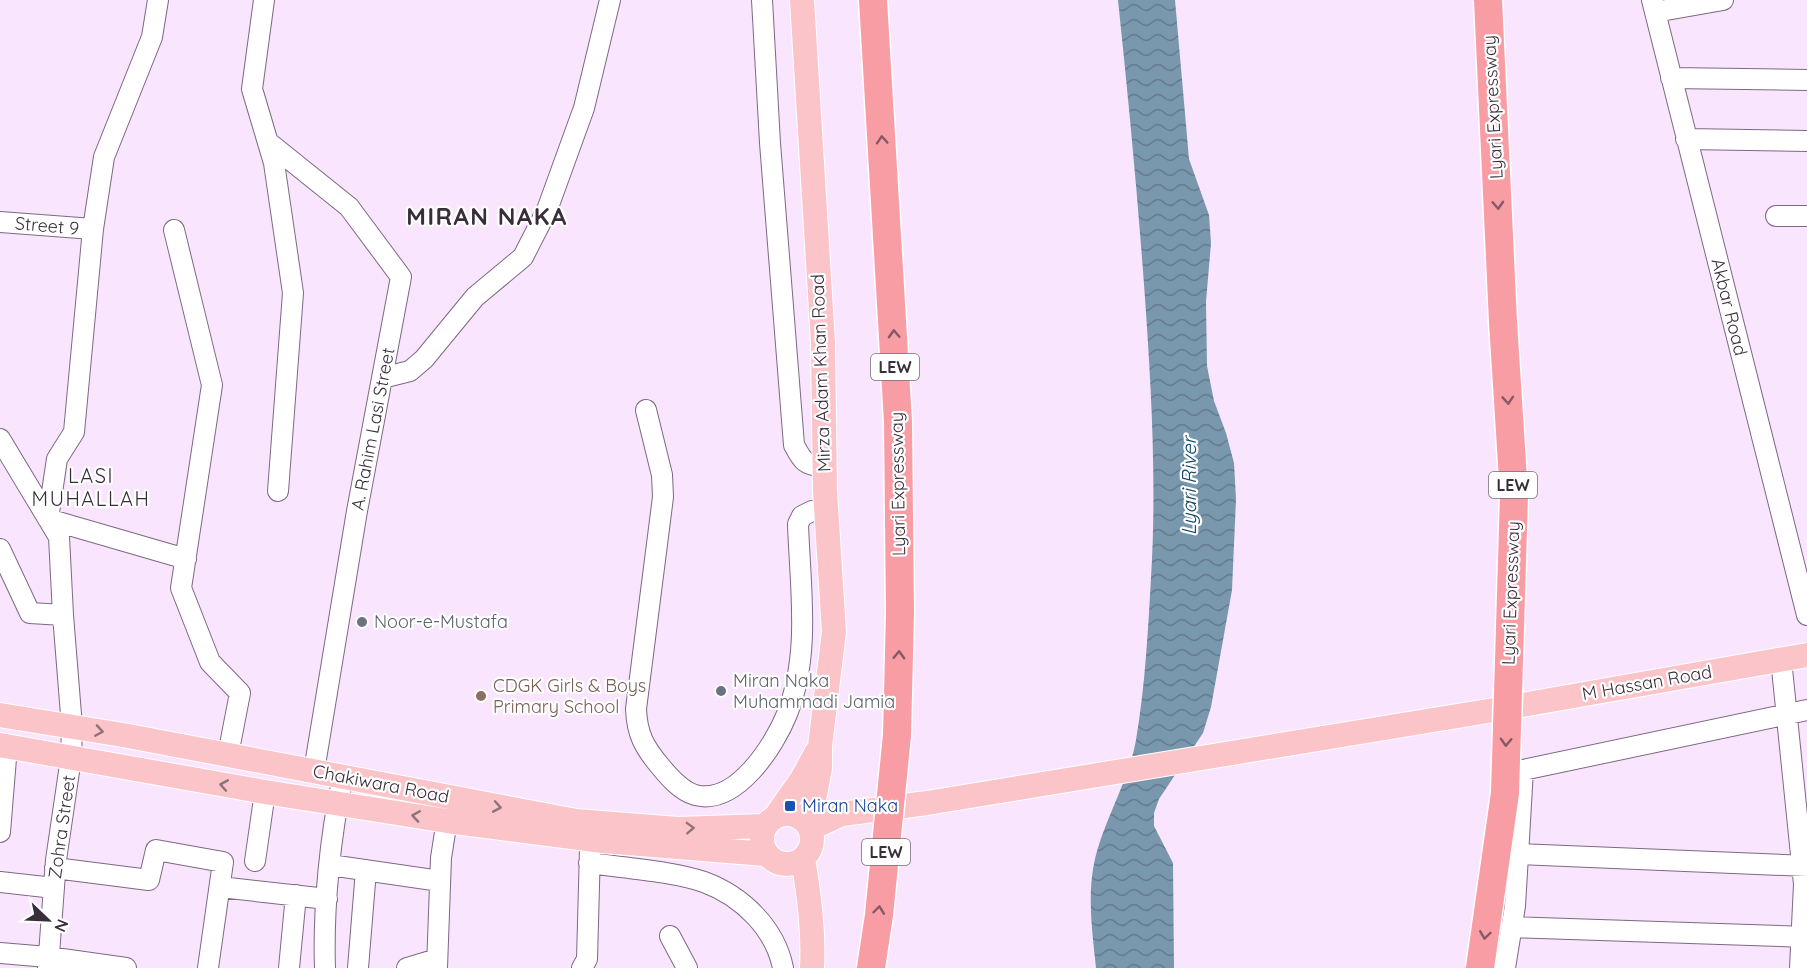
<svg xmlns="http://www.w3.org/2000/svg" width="1807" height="968" font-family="Quicksand,sans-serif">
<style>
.water{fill:url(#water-waves)}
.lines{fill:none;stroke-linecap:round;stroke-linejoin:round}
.minor-casing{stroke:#7e6883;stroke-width:22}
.major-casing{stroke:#fff;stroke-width:26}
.highway-casing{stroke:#fff;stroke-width:31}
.minor{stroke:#fff;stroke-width:20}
.major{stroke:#fbc4c9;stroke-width:24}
.highway{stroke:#f99da5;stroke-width:28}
.highway-bridge-casing{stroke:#fff;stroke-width:31;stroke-linecap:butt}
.highway-bridge{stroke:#f99da5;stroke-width:28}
.oneway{stroke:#855a65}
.oneway2{stroke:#8f727a}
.worship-dot{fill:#6b7280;stroke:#fff;stroke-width:2}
.education-dot{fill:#8d6e63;stroke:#fff;stroke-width:2}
.transit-dot{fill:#1a4fb4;stroke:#fff;stroke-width:2}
.labels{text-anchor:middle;stroke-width:4.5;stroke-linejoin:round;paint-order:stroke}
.shield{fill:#fff;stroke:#736d75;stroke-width:1.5}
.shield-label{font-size:16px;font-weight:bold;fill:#372e3a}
.street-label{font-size:18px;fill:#372e3a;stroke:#fff}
.worship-label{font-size:18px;fill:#5b616d;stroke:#fff;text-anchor:start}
.education-label{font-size:18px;fill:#785e54;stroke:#fff;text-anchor:start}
.transit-label{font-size:18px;fill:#164399;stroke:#fff;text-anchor:start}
.neighbourhood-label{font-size:20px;letter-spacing:1.5px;fill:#372e3a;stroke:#fff}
.water-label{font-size:20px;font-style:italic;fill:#144969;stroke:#fff}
.district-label{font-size:24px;font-weight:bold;letter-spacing:1.5px;fill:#372e3a;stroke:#fff}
</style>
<defs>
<pattern id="water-waves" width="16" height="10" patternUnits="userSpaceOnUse" patternTransform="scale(1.5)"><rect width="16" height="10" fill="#7997ad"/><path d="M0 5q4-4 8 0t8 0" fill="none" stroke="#647c8e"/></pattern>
</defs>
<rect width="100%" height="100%" fill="#f9e5fe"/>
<!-- water -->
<path class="water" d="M1118,0h57l14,159 20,56 2,28 -5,59 1,64 7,35 12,32 8,30 2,36 -4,91 -21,117 -8,26 -44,66 -5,14v13l19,37 1,105h-78c-4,-39 -10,-78 1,-117 11,-38 32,-72 39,-111 9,-53 12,-108 15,-162 6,-98 0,-196 -7,-294 -7,-95 -16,-189 -26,-284z"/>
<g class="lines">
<!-- minor casing -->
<g class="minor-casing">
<path id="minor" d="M158,0l-6,37 -48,120 -11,72 -19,203 -17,27 -9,60 138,40
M264,0l-12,89 22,74 19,130 -15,198
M762,0l8,143 24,302c9,17 11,20 30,22
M1652,0l155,615
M1655,12l68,-12
M1671,78l136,2
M1686,139l121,2
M268,142l81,65 52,70 -44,234 -43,260
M1776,216h31
M0,222l93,7
M174,230l38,155 -31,203 29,74 30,31 -12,62
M382,378l28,-7 14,-12 51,-62 48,-40 24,-47 37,-102 26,-108
M646,410l16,65 1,22 -27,212c1,25 8,38 24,57 9,11 21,25 35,29 41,11 79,-49 92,-81 24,-60 13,-128 11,-190l4,-8 10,-5h14
M0,439l59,98 4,78 9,112 -1,31 -15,102 -8,108
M0,549l30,64 33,2
M1781,659l23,225 -4,84
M0,832l7,-86
M1518,854l289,12
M255,861l10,-69
M589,863c35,5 83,8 115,19 38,14 71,46 79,86
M330,865l110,16
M55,868l94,12 7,-30 67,12 -15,106
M0,882l54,6
M220,887l107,12
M1511,927l296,10
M670,936l17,32
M0,953l48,4 78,11
M289,968l7,-73
M325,968c-2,-59 5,-133 18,-191
M358,968l8,-98
M407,968l30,-9
M437,968l4,-110 8,-51
M582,968l5,-9 3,-110
M1505,968l10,-62 8,-136 284,-60"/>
</g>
<!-- major casing -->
<g class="major-casing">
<path id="major" d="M802,0l21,343 2,148 9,141 -14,114v22l-8,42 -4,15
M0,715l123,20 453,86 102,8 87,-3
M0,745l265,47 182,29 156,20 163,13
M762 839a25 25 0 1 1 50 0a25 25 0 1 1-50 0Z
M776,816l26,-37 14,-26
M810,829l32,-15 85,-11 561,-92 319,-56
M803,859c6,36 11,72 9,109"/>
</g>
<!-- highway casing -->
<g class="highway-casing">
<path id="highway" d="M873,0l25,422 2,190 -3,123"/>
</g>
<!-- minor -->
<use href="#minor" class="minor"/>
<!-- major -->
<use href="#major" class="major"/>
<!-- highway -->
<use href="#highway" class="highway"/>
<!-- highway-bridge casing -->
<g class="highway-bridge-casing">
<path id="highway-bridge" d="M871,968l8,-53 18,-180
M1480,968l25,-175 9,-298 -11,-173 -15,-322"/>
</g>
<!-- highway-bridge -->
<use href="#highway-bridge" class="highway-bridge"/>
</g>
<!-- one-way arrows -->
<defs><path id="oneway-chevron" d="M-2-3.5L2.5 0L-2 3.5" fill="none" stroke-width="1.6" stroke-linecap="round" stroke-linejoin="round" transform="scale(1.5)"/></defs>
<g class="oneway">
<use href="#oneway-chevron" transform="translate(882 140) rotate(-94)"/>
<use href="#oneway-chevron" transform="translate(1498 205) rotate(87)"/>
<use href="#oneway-chevron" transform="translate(894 334) rotate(-93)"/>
<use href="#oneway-chevron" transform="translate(1508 400) rotate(86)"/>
<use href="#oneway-chevron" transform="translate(899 655) rotate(-88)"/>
<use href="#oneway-chevron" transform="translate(1506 742) rotate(92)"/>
<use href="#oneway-chevron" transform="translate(879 910) rotate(-83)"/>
<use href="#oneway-chevron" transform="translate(1485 935) rotate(98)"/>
</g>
<g class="oneway2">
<use href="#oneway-chevron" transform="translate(99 731) rotate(9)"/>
<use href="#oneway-chevron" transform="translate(224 785) rotate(-170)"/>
<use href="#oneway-chevron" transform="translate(497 807) rotate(10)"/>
<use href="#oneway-chevron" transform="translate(416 816) rotate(-171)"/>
<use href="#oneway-chevron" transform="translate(690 828) rotate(-2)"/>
</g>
<!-- markers -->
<g class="worship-dot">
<circle cx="362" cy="622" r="6"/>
<circle cx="721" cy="691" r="6"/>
</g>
<circle class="education-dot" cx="481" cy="696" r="6"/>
<rect class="transit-dot" x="784" y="800" width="12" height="12" rx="3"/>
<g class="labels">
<!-- shield labels -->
<g class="shield">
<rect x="871" y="354" width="48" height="26" rx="4.5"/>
<rect x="1489" y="472" width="48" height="26" rx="4.5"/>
<rect x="862" y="839" width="48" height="26" rx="4.5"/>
</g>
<g class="shield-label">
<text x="895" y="373">LEW</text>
<text x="1513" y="491">LEW</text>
<text x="886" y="858">LEW</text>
</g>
<!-- street labels -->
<g class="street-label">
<text transform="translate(1493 107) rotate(-93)" y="6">Lyari Expressway</text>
<text transform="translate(47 226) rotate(5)" y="6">Street 9</text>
<text transform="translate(1729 307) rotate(76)" y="6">Akbar Road</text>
<text transform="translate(821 373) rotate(-92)" y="6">Mirza Adam Khan Road</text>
<text transform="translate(373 429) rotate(-79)" y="6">A. Rahim Lasi Street</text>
<text transform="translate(898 484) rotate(-91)" y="6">Lyari Expressway</text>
<text transform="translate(1511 593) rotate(-88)" y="6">Lyari Expressway</text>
<text transform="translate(1647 683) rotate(-10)" y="6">M Hassan Road</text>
<text transform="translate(381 784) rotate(11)" y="6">Chakiwara Road</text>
<text transform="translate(62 827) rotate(-82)" y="6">Zohra Street</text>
</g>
<!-- worship labels -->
<g class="worship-label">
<text x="374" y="628">Noor-e-Mustafa</text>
<text x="733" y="687">Miran Naka<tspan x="733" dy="21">Muhammadi Jamia</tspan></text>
</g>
<!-- education labels -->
<g class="education-label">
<text x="493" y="692">CDGK Girls &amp; Boys<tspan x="493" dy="21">Primary School</tspan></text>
</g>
<!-- transit labels -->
<g class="transit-label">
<text x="802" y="812">Miran Naka</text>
</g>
<!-- neighbourhood labels -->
<g class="neighbourhood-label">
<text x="91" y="483">LASI<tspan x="91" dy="23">MUHALLAH</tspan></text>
</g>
<!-- water labels -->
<g class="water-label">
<text transform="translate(1189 486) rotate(-90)" y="7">Lyari River</text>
</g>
<!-- district labels -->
<g class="district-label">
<text x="487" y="225">MIRAN NAKA</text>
</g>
</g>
<!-- north arrow -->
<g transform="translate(48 920) rotate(113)" stroke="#ffffff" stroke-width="4.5" paint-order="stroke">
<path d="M0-4.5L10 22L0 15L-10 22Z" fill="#372e3a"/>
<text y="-9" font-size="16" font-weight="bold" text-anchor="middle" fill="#372e3a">N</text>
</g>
</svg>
